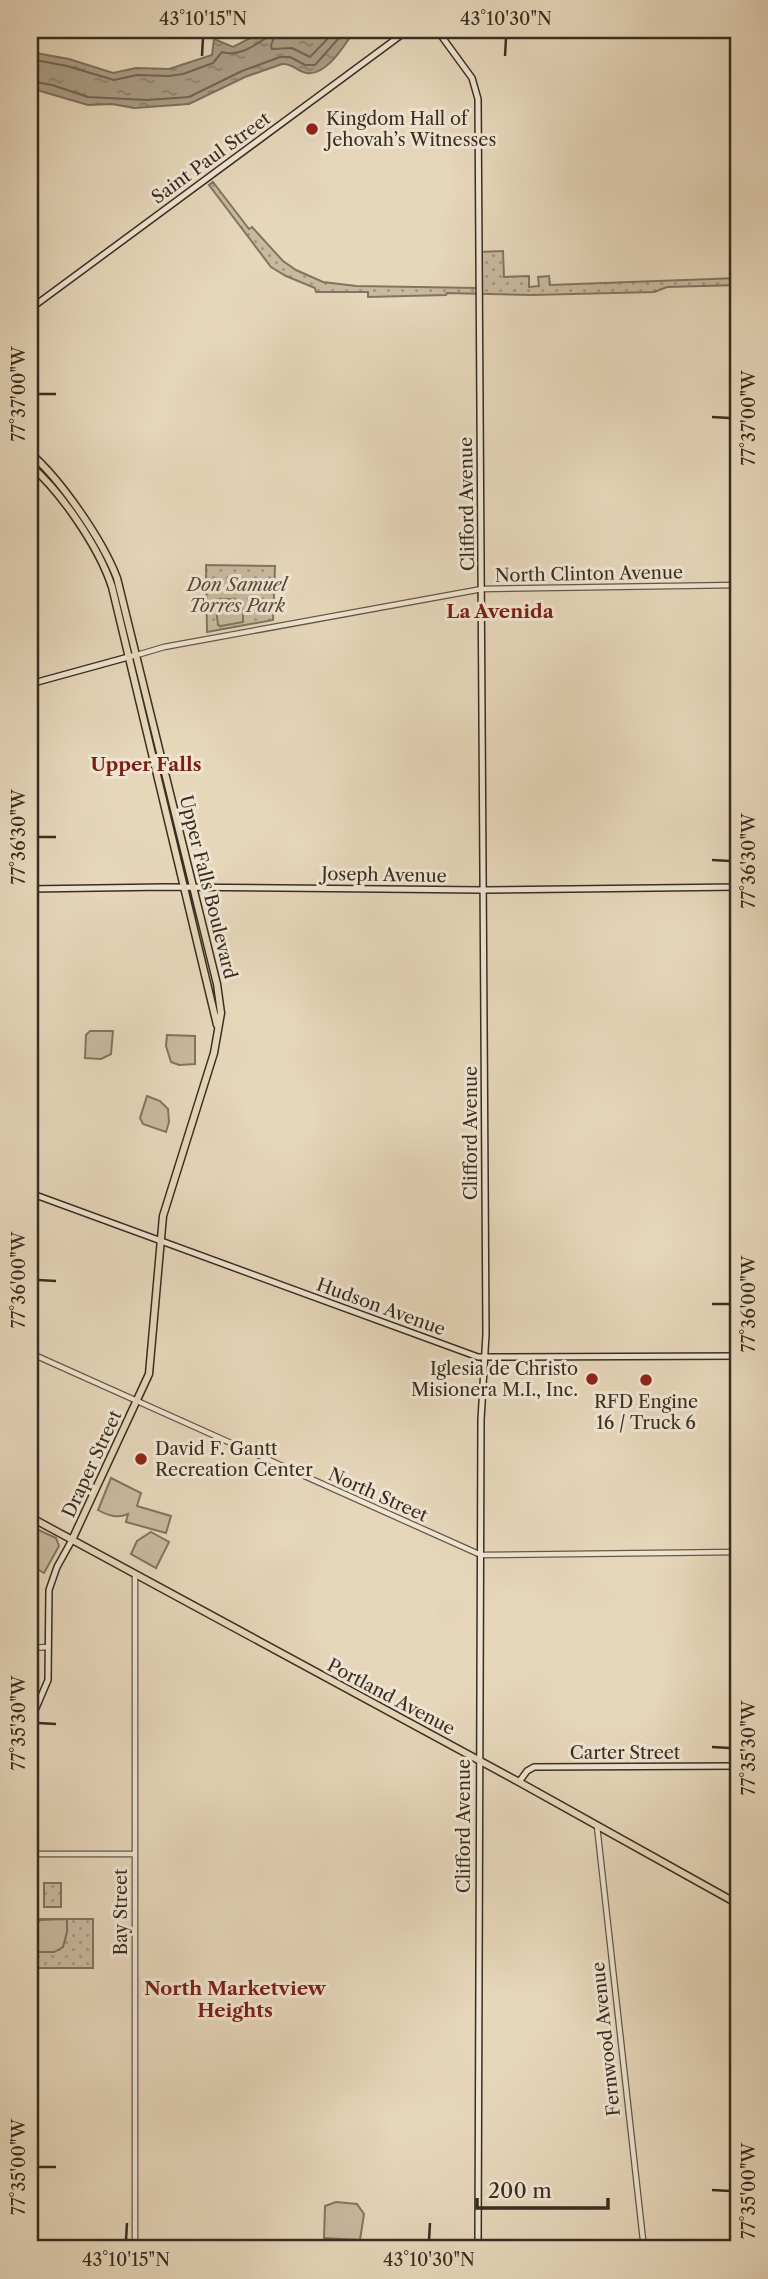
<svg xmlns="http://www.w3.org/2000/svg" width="768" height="2279" font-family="'Libre Caslon Text',serif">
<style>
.park{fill:url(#park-dots);stroke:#817460;stroke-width:2}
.pitch{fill:#c9b9a0;stroke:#817460;stroke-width:2}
.water{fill:url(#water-ripples);stroke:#7d715e;stroke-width:2}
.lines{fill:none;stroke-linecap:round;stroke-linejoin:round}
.shore{stroke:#726654;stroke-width:2}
.tertiary-casing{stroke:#645847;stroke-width:7}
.secondary-casing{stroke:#392e21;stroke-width:8}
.primary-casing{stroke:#392e21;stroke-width:9}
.tertiary{stroke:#efe4d2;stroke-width:4.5}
.secondary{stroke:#efe4d2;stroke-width:5}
.primary{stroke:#e6d6ba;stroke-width:6}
.ticks{fill:none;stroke:#392e21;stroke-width:2.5}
.poi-dot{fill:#8f2418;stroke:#efe4d2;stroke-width:2.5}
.labels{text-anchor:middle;stroke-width:6;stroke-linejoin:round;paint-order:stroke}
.poi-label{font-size:18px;fill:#392e21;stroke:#efe4d2;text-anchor:start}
.street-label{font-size:18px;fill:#392e21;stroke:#efe4d2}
.park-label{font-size:18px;font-style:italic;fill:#564a3a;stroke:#efe4d2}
.neighbourhood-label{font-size:19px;font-weight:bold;fill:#7a1f14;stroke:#efe4d2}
.neatline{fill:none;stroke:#392e21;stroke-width:2.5}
.ticks-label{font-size:18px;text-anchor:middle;fill:#392e21}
</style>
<defs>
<pattern id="park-dots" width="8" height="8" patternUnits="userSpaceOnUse" patternTransform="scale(1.75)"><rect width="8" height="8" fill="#c9b9a0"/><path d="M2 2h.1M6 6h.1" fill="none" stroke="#a49782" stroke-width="1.8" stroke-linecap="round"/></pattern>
<pattern id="water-ripples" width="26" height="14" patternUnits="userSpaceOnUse" patternTransform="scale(1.75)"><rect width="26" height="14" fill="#ab9d86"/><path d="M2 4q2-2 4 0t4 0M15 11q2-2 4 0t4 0" fill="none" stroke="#8c806d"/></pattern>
</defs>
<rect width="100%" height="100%" fill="#e6d6ba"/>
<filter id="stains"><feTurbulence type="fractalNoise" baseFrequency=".00286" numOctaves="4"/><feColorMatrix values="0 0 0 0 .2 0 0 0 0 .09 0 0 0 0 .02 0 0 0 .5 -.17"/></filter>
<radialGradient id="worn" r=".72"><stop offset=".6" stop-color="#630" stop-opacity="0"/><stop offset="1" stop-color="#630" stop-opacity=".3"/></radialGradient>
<!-- park -->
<path class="park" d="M213,182l36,47 3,-2 31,34 13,9 27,12 33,4 122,2 1,-36 24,-1 1,26 25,-1v11l10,-1 -1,-9 11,-1 1,9 188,-7v7l-71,2 -13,5 -122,3 -85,-2 -1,2 -78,2v-5h-52l-1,-4 -29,-12 -15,-9 -62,-82z
M206,565l69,1 -2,54 -66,12z
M44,1883h17v24h-17z
M30,1919h63v49h-63z"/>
<!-- pitch -->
<path class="pitch" d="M230,599l8,2 5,10v11l-22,4 -3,-1 -3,-25z
M90,1031h23l-2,23 -10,5 -16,-1 1,-23z
M167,1035l28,1v28l-16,1 -8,-3 -5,-16z
M147,1096l13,5 8,8 1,13 -3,10 -23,-8 -3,-6z
M111,1478l30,15 -4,13 34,10 -5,17 -40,-11 2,-8c-11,5 -21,1 -30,-4z
M30,1526l26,12 3,8 -15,27 -14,-8z
M151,1532l18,10 -13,26 -25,-14 6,-13z
M67,1919v13l-4,15 -9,5h-18v-28l4,-4z
M336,2202l21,2 7,10 -4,26 -36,-2 1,-32z"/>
<!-- water -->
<path class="water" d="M266,30h89c-10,14 -28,46 -48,43 -10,-1 -14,-10 -25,-9l-37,13 -56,27 -55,4 -22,-4 -24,1 -58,-17v-36l39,7 44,14 23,-5 33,1 43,-14 2,-16 19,8z"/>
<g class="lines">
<!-- shore -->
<path class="shore" d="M277,30l-6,15 1,4 20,-1 18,9 26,-27
M30,59l37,7 47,14 23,-5 32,1 14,-2 30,-11 9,-11c16,5 30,-5 44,-14l2,-8
M30,81l22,4 36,12 59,3 42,-3 53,-26 38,-14h10l15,8h10l31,-35"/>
<!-- tertiary casing -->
<g class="tertiary-casing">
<path id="tertiary" d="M137,655l27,-8 318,-58 256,-4
M30,1353l451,202 257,-3
M135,1575v674
M30,1648l18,-1
M597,1826l47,423
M30,1854h105"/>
</g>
<!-- secondary casing -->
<g class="secondary-casing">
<path id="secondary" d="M437,30l35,48 6,21 8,1235 -5,86 -3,829
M30,309l378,-279
M30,684l102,-28
M30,889l135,-2 319,3 254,-3
M30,1193l448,164 260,-1
M30,1722l18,-42 1,-90 8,-23 15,-27
M519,1782l8,-11 7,-4 204,-1"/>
</g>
<!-- primary casing -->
<g class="primary-casing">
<path id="primary" d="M30,453c31,27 72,86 87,125l100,406 4,29 -7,40 -51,163 -14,158 -77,166
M30,465c31,27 69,82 82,122l105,438
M30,1517l489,265 219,122"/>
</g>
<!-- tertiary -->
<use href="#tertiary" class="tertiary"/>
<!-- secondary -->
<use href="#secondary" class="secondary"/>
<!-- primary -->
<use href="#primary" class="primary"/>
</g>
<!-- ticks -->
<path class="ticks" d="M202,56l1,-18M505,56l1,-18M38,394h18M712,417l18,1M38,837h18M712,860l18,1M38,1280l18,1M712,1304h18M38,1723l18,1M712,1747l18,1M38,2167h18M712,2190l18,1M126,2240l1,-17M429,2240l1,-17"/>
<!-- markers -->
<g class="poi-dot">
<circle cx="312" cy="129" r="7"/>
<circle cx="592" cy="1379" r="7"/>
<circle cx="646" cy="1380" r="7"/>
<circle cx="141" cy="1459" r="7"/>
</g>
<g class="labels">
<!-- poi labels -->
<g class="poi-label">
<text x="326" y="125">Kingdom Hall of<tspan x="326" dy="21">Jehovah’s Witnesses</tspan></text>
<text x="578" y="1375" text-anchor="end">Iglesia de Christo<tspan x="578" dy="21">Misionera M.I., Inc.</tspan></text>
<text x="646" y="1408" text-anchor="middle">RFD Engine<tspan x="646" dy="21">16 / Truck 6</tspan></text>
<text x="155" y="1455">David F. Gantt<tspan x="155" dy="21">Recreation Center</tspan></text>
</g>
<!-- street labels -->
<g class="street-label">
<text transform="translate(211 158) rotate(-36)" y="6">Saint Paul Street</text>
<text transform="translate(467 504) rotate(-91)" y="6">Clifford Avenue</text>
<text transform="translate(589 574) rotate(-1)" y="6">North Clinton Avenue</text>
<text transform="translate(384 875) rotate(1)" y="6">Joseph Avenue</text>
<text transform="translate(208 887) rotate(76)" y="6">Upper Falls Boulevard</text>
<text transform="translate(471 1133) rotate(-90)" y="6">Clifford Avenue</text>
<text transform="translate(381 1307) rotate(20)" y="6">Hudson Avenue</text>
<text transform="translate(92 1464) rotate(-65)" y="6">Draper Street</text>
<text transform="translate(378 1495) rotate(24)" y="6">North Street</text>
<text transform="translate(391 1697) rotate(28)" y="6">Portland Avenue</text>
<text x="625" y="1759">Carter Street</text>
<text transform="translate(464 1826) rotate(-90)" y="6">Clifford Avenue</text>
<text transform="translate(121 1912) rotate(-90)" y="6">Bay Street</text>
<text transform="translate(606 2039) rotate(-96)" y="6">Fernwood Avenue</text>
</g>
<!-- park labels -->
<g class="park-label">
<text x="237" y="591">Don Samuel<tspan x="237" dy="21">Torres Park</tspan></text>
</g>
<!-- neighbourhood labels -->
<g class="neighbourhood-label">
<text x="500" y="618">La Avenida</text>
<text x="146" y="771">Upper Falls</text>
<text x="235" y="1995">North Marketview<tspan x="235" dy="22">Heights</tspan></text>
</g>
</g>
<!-- margin -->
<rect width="768" height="2279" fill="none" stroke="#e6d6ba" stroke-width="77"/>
<!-- scale -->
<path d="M477 2198v10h131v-10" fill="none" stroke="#392e21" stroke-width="3.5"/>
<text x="488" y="2198" font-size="21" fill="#392e21" stroke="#efe4d2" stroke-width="5" paint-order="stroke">200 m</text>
<rect x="38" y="38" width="692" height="2202" class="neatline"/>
<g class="ticks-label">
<text x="203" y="25">43°10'15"N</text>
<text x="506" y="25">43°10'30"N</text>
<text transform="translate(19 394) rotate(-90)" y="6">77°37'00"W</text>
<text transform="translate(749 418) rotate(-90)" y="6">77°37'00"W</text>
<text transform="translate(19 837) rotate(-90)" y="6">77°36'30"W</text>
<text transform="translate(749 861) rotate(-90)" y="6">77°36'30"W</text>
<text transform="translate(19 1280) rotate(-90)" y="6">77°36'00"W</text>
<text transform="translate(749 1304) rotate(-90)" y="6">77°36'00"W</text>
<text transform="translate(19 1723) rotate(-90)" y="6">77°35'30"W</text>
<text transform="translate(749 1748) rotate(-90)" y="6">77°35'30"W</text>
<text transform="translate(19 2167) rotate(-90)" y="6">77°35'00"W</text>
<text transform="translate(749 2191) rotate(-90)" y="6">77°35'00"W</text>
<text x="126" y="2266">43°10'15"N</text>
<text x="429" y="2266">43°10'30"N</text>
</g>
<rect width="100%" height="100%" filter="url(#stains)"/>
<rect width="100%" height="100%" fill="url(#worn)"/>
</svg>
